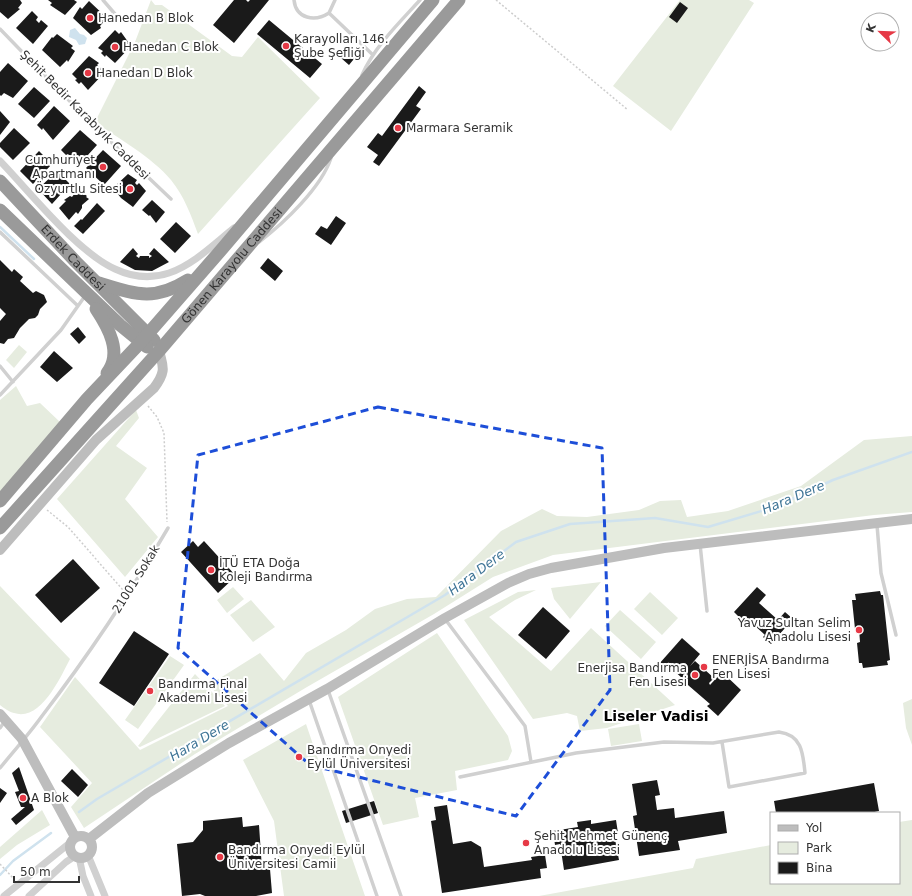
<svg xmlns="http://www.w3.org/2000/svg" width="912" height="896" font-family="'DejaVu Sans',sans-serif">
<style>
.green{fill:#e6ecdf}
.water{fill:#cfe2ee}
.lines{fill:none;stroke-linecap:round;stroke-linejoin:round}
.stream{stroke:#cfe2ee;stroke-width:2.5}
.building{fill:#1a1a1a}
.path{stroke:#cdcdcd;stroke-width:1.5;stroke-dasharray:2 2;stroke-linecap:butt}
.lane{stroke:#d0d0d0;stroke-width:3.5}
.street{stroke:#d0d0d0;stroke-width:7}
.secondary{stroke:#bdbdbd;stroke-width:10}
.highway{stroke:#9a9a9a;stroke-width:13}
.marked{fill:none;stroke:#1d4ed8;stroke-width:3;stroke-dasharray:8 5;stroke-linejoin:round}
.poi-dot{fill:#e63946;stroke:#fff;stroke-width:1.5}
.labels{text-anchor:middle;stroke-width:4;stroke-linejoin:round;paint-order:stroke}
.poi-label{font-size:12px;fill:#333;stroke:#fff;text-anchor:start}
.street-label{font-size:12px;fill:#333;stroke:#fff}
.water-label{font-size:13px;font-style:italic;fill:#3f7597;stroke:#fff}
.quarter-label{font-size:14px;font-weight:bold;fill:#000;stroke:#fff}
</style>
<rect width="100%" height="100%" fill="#fff"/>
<!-- green -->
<path class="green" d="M151,0l4,5h7l70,51 10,1 16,-20 62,61 -122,136c-7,-19 -14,-38 -27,-54 -19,-23 -52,-41 -76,-58l40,-80z
M680,0h69l5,3 -83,128 -58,-45z
M19,345l8,7 -13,16 -8,-8z
M16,386l11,20 13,-3 20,19 -60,70v-92z
M136,410l3,8 -23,28 31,22 -22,31 33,38 -33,40 -68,-78z
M912,436v76l-38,3 -321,40 -60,22 -59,37 -127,73 -112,67 -111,74 -13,-21 21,-24 -52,-56 35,-50 65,73 88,-44 -19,-21 51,-32 24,28 22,-28 40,-23 29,-21 32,-10 29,-2 65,-66 41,-22 15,7 30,1 52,-7 21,-9 21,-1 6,17 41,-6 73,-25 63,-46z
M601,582l-31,37 -16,-20 -3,-11z
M0,586l70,73c-9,17 -29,63 -56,54 -5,-1 -10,-5 -14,-8z
M233,587l11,12 -17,14 -10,-13z
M536,590l-21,10 -26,17 62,54 40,-43 84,77 -68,23 -27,3 -3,-15 -10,-3 -34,6 -69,-99 54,-28z
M650,592l28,26 -16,17 -28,-26z
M251,600l24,27 -22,15 -23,-27z
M620,610l36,32 -15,17 -36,-33z
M437,633l71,103 4,15 -4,9 -53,11 2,19 -42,8 4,19 -36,8 -45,-128z
M170,656l14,9 -46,64 -13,-9z
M195,674l30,32 -85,41 -2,-1z
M912,699v46l-6,-17 -3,-25z
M306,724l59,172h-81l-10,-75 -31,-61z
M639,724l3,17 -31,5 -3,-17z
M42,810l8,15 -33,20 -17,14v-12z
M912,820v76h-373l154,-28 3,-9 75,-14v38h128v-61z"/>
<!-- water -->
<path class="water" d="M75,28l5,6 4,1 3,3 -2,6 -6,1 -3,-5 -7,-3 1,-7z"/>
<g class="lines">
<!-- stream -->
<path class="stream" d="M0,227l34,32
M79,812l18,-13 348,-204 71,-53 54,-18 85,-6 53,9 67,-20 58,-27 79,-28
M0,875l13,-14 38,-28"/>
</g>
<!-- building -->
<path class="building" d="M0,0h20l2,3 -4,5 2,1 -12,10 -8,-7z
M48,0h26l3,2 -12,13 -15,-10 2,-2z
M234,0h12l2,2 2,-2h19l-35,43 -21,-18z
M89,1l18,17 -7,8 1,2 -10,7 -18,-17 7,-11 2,2z
M680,2l8,6 -11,15 -8,-6z
M32,11l6,6 -2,3 3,3 2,-3 7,6 -15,18 -17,-16z
M269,20l53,44 -12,14 -53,-44z
M115,30l4,4 2,-2 10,14 -16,17 -9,-8 -1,2 -4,-4 2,-2 -5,-3z
M57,34l16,12 -2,2 4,3 -7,11 -1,-2 -7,7 -18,-17 10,-13 1,1z
M351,47l7,7 -9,11 -8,-7z
M89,56l10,7 -2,2 8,7 -17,18 -7,-8 -2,2 -4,-4 2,-1 -5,-5z
M8,63l20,18 -15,17 -9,-5 -3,3 -1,-1v-23z
M419,86l7,6 -10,14 5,3 -42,57 -6,-4 5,-7 -11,-8 11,-14 4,3z
M34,87l16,14 -16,17 -16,-14z
M54,106l16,15 -17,19 -10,-12 -1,2 -5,-5z
M0,111l10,11 -10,13z
M14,128l16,15 -17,17 -13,-13v-4z
M80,130l17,15 -19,21 -10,-12 -2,1 -5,-5z
M103,150l18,16 -17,19 -18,-17z
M39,151l13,13 -19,20 -13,-13z
M57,171l13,13 -18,20 -14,-15z
M128,174l9,6 -2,3 2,2 2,-2 7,8 -13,16 -12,-9 -8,-10z
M78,189l9,7 -1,1 3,2 -7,6v3l-4,6 -2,-2 -7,8 -10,-12 7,-7 -2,-1 6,-4 2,1z
M152,200l13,12 -9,11 -6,-8 -1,1 -7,-6z
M97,203l8,8 -22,23 -9,-8 7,-7 1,1z
M336,216l10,7 -15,22 -16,-11 6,-8 6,3z
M176,222l15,14 -16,17 -15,-14z
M133,248l5,6 -2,2 3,2 1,-2h9v2l3,-2 -3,-2 5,-6 15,14 -17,9 -17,-1 -15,-8z
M268,258l15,13 -8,10 -15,-13z
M0,260l12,12 2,-3 9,8 -3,4 13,12 3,-2 8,4 3,7 -7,7 -2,6 -3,3 -6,1 -9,9 -6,10 -6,1 -4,5 -4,-1v-22l6,-7 -6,-6z
M78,327l8,10 -7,7 -9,-10z
M54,351l19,17 -16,14 -17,-15z
M193,541l5,6 6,-6 32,35 -18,17 -37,-41z
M73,559l27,29 -39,35 -26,-28z
M757,587l9,8 -7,8 19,17 7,-8 8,7 -22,25 -8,-7 2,-2 -20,-18 -3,3 -8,-8z
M880,591l1,4h2l7,65 -3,1 1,4 -25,3 -1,-5h-3l-2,-20 3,-1 -1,-13h-4l-3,-29h4l-1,-6z
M543,607l27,24 -24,28 -28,-24z
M134,631l35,23 -35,52 -35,-23z
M682,638l18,16 -10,12 5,-5 19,17 -5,5 1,2 12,-13 19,18 -23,26 -11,-10 3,-2 -29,-25 1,-1 -11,-10 -3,4 -9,-8z
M19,767l15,43 -18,15 -5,-6 14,-12h-4l-6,-15 4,-1 -7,-18z
M72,769l16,16 -10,12 -17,-16z
M657,780l3,15 -5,1 2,14 17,-2 1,10 49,-7 3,22 -49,8 2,9 -41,6 -6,-40 4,-1 -5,-31z
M874,783l5,28 -9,2h-94l-2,-12z
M0,788l7,5 -7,10z
M374,801l4,12 -32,10 -4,-12z
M447,805l6,39 18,-3 10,6 3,20 48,-7 -1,-3 14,-2 2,13 -7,1 1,9 -99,15 -11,-72 5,-1 -2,-13z
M242,817l1,10 16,-2 3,44h8l2,24 -16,3h-51l-5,-2 -18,2 -5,-52 16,-2 10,-12v-9z
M591,820v4l25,-4 2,13 -4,1 5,26 -55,10 -4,-26 -5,1 -2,-14 25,-4 -1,-5z"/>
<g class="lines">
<!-- path -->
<path class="path" d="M496,0l132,110
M148,406l9,11 7,16 3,89
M47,510l21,17 55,63
M0,864l14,15"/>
<!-- lane -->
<path class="lane" d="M103,0l12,14
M294,0c2,19 21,22 35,13l6,-13
M329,13l44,42
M0,29l88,91 83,79
M362,75c13,-29 37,-52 58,-75
M0,232l78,74
M259,242c25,-19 62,-54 72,-84
M0,366l13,16
M0,395l61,-65 24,-34
M877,525l4,48 15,62
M700,544l7,67
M445,619l80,107 6,36
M328,690l73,206
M309,700l68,196
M0,728l5,-7
M0,768c14,-17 29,-34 42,-52 46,-60 88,-123 126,-188
M460,777l116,-24 88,-11 49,1 66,-11c23,3 24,21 26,41l-76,14 -7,-45"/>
<!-- street -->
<path class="street" d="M0,161c30,31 77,91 115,108 17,8 36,10 54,4 24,-8 45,-29 65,-45
M88,855l17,41
M79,857l4,19 8,20
M4,896l67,-54
M29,896l37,-34 9,-6"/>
<!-- secondary -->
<path class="secondary" d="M0,550l96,-110 58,-52c15,-20 7,-23 4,-43
M0,714l22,25 53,98
M70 847a11 11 0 1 1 22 0a11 11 0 1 1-22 0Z
M89,839l59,-46 81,-50 98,-54 118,-71 63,-35 21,-9 22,-6 113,-20 248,-29"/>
<!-- highway -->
<g class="highway">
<path id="s1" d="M0,181l76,81 78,78"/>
<path d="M0,210l120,115 27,22"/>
<path d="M99,283c36,11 54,19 89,-3"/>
<path d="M96,309c12,18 27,44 11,64"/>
<path d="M0,501l87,-102 53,-56 82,-94 211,-249"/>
<path id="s2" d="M0,528l159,-177 300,-351"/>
</g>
</g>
<!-- marked area -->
<path class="marked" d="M378,407l224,41 8,242 -94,126 -206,-51 -132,-117 20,-193z"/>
<!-- markers -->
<g class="poi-dot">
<circle cx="90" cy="18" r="4"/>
<circle cx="286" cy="46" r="4"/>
<circle cx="115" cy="47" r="4"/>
<circle cx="88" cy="73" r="4"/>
<circle cx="398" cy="128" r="4"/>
<circle cx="103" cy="167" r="4"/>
<circle cx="130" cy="189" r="4"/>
<circle cx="211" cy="570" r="4"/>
<circle cx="859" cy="630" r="4"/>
<circle cx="704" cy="667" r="4"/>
<circle cx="695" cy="675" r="4"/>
<circle cx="150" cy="691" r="4"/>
<circle cx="299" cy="757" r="4"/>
<circle cx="23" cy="798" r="4"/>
<circle cx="526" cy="843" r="4"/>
<circle cx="220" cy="857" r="4"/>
</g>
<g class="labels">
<!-- poi labels -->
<g class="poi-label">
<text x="98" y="22">Hanedan B Blok</text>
<text x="294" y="43">Karayolları 146.<tspan x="294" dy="14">Şube Şefliği</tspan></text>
<text x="123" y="51">Hanedan C Blok</text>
<text x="96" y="77">Hanedan D Blok</text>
<text x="406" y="132">Marmara Seramik</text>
<text x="95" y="164" text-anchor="end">Cumhuriyet<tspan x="95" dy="14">Apartmanı</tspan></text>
<text x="122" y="193" text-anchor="end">Özyurtlu Sitesi</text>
<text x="219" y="567">İTÜ ETA Doğa<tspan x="219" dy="14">Koleji Bandırma</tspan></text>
<text x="851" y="627" text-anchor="end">Yavuz Sultan Selim<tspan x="851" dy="14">Anadolu Lisesi</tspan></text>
<text x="712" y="664">ENERJİSA Bandırma<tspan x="712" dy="14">Fen Lisesi</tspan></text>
<text x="687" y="672" text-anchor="end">Enerjisa Bandırma<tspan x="687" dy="14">Fen Lisesi</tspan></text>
<text x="158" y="688">Bandırma Final<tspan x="158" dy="14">Akademi Lisesi</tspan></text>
<text x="307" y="754">Bandırma Onyedi<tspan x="307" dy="14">Eylül Üniversitesi</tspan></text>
<text x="31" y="802">A Blok</text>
<text x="534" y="840">Şehit Mehmet Günenç<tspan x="534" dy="14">Anadolu Lisesi</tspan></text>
<text x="228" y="854">Bandırma Onyedi Eylül<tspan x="228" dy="14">Üniversitesi Camii</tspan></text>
</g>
<!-- street labels -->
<g class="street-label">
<text transform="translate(85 115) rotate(45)" y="4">Şehit Bedir Karabıyık Caddesi</text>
<text dy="4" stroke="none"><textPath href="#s1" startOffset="106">Erdek Caddesi</textPath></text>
<text dy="4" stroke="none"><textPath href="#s2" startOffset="350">Gönen Karayolu Caddesi</textPath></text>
<text transform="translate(136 579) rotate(-58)" y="4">21001 Sokak</text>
</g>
<!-- water labels -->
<g class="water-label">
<text transform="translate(793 497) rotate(-23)" y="5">Hara Dere</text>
<text transform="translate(476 572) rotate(-37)" y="5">Hara Dere</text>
<text transform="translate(199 740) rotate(-31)" y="5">Hara Dere</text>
</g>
<!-- quarter labels -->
<g class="quarter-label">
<text x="656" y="721">Liseler Vadisi</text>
</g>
</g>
<!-- legend -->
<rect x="770" y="812" width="130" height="72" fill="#ffffff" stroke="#adadad"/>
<rect x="778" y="825" width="20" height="6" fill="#bdbdbd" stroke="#adadad"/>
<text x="806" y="832" font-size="12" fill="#333333">Yol</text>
<rect x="778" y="842" width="20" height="12" fill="#e6ecdf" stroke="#adadad"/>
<text x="806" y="852" font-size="12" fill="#333333">Park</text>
<rect x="778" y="862" width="20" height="12" fill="#1a1a1a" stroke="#adadad"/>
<text x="806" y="872" font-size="12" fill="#333333">Bina</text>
<!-- north arrow -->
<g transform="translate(880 32) rotate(293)"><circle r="19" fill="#ffffff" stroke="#adadad"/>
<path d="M0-3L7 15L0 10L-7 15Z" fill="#e63946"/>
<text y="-6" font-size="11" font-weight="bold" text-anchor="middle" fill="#333333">K</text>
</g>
<!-- scale -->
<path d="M14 876v6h65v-6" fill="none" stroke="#333333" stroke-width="2"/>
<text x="20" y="876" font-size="12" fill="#333333" stroke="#ffffff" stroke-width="3" paint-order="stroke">50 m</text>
</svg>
